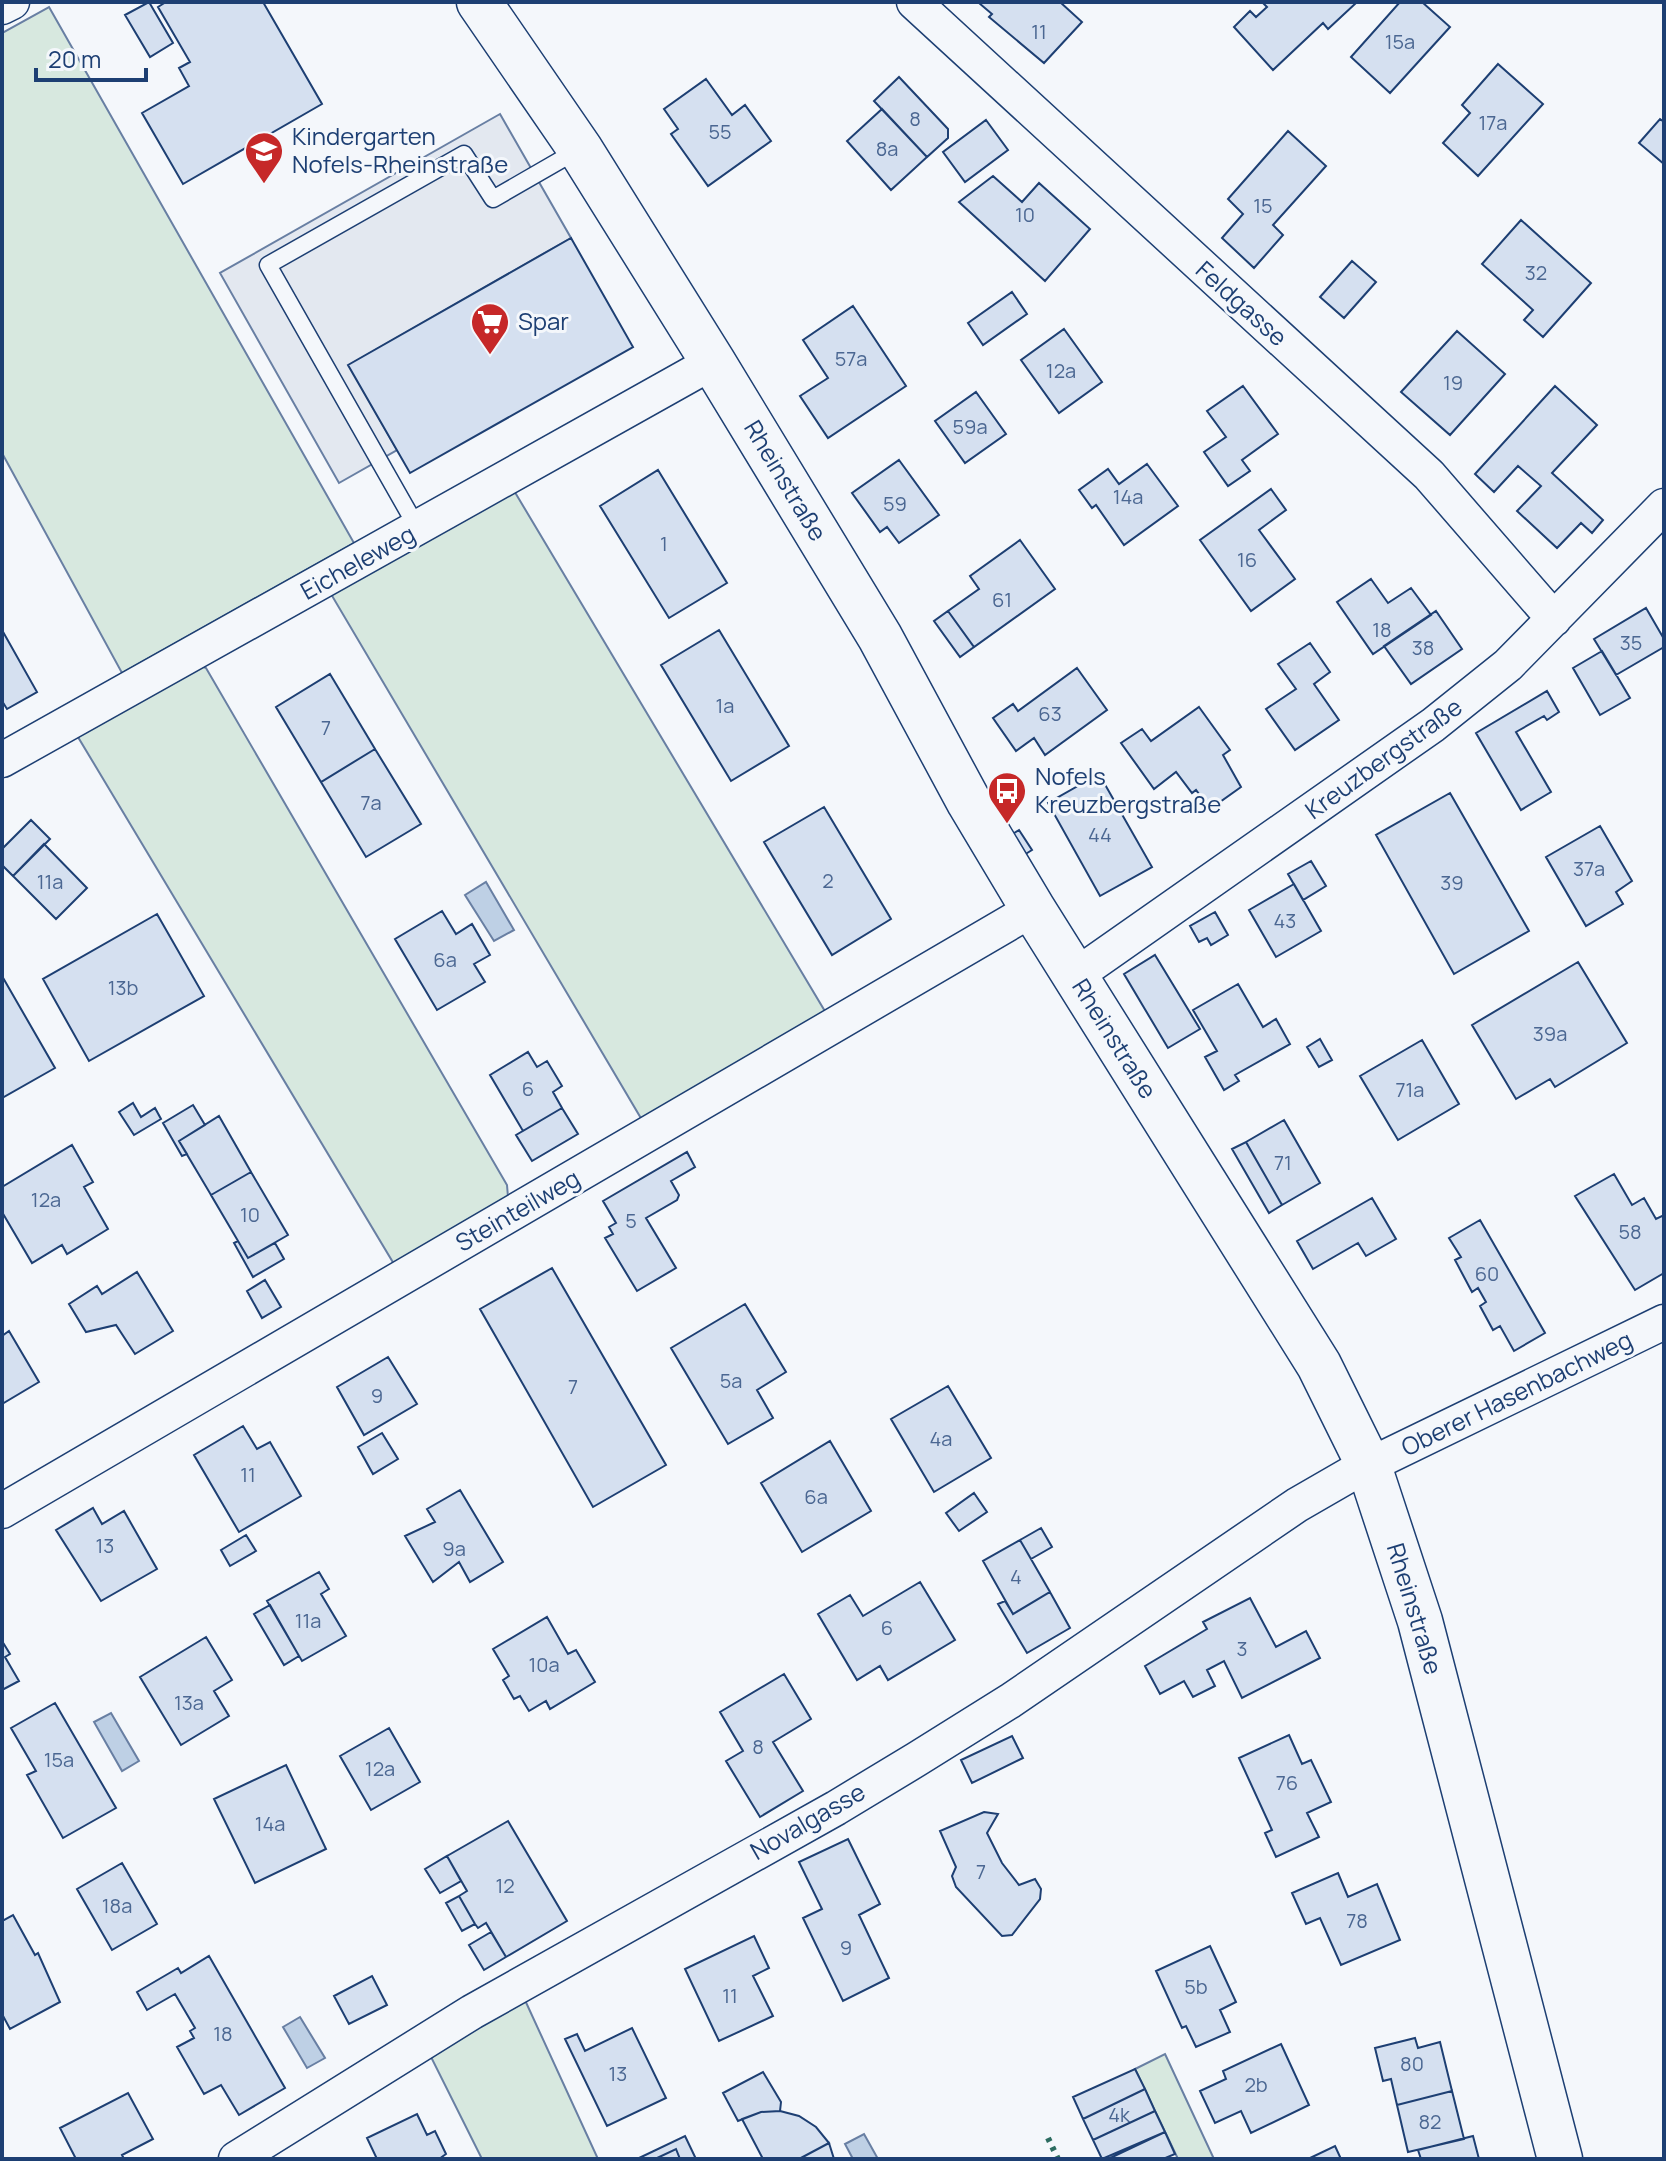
<svg xmlns="http://www.w3.org/2000/svg" width="1666" height="2161" font-family="Manrope,sans-serif">
<style>
.green{fill:#d7e8df;stroke:#687fa3;stroke-width:2}
.parking{fill:#e3e8f0;stroke:#687fa3;stroke-width:2}
.water{fill:#bed0e5;stroke:#687fa3;stroke-width:2}
.building{fill:#d5e0f0;stroke:#1d3f73;stroke-width:2}
.lines{fill:none;stroke-linecap:round;stroke-linejoin:round}
.lane-casing{stroke:#1d3f73;stroke-width:19}
.street-casing{stroke:#1d3f73;stroke-width:37}
.secondary-casing{stroke:#1d3f73;stroke-width:47}
.lane{stroke:#f4f7fb;stroke-width:16}
.street{stroke:#f4f7fb;stroke-width:34}
.secondary{stroke:#f4f7fb;stroke-width:44}
.hedge{stroke:#2c6c60;stroke-width:6;stroke-dasharray:4 6;stroke-linecap:butt}
.labels{text-anchor:middle;stroke-width:6;stroke-linejoin:round;paint-order:stroke}
.number-label{font-size:20px;fill:#4b6792}
.poi-label{font-size:24px;fill:#1d3f73;stroke:#f4f7fb;text-anchor:start}
.street-label{font-size:24px;fill:#1d3f73;stroke:#f4f7fb}
</style>
<rect width="100%" height="100%" fill="#f4f7fb"/>
<!-- green -->
<path class="green" d="M49,7l305,536 -232,130 -120,-220v-420z
M513,489l313,524 -181,112 -317,-536z
M195,663l11,5 301,517 1,12 -111,72 -322,-537z
M524,1998l74,161h-116l-54,-108z
M1165,2054l49,105h-36l-43,-90z"/>
<!-- parking -->
<path class="parking" d="M500,114l71,124 -222,127 48,85 -58,33 -119,-210z"/>
<!-- water -->
<path class="water" d="M486,882l28,48 -20,11 -29,-46z
M111,1713l28,48 -17,10 -28,-49z
M300,2017l25,41 -18,10 -24,-41z
M864,2134l14,25h-25l-8,-15z"/>
<!-- building -->
<path class="building" d="M149,2l24,41 -23,14 -25,-42z
M166,2h97l59,102 -139,80 -41,-71 47,-27 -10,-18 11,-6 -32,-55z
M1060,2l22,20 -38,41 -55,-46 3,-3 -13,-11z
M1262,2h93l1,1 -28,26 -5,-6 -50,47 -39,-43 16,-16 6,6 11,-10z
M1400,2h22l28,25 -60,66 -39,-36z
M1498,64l45,40 -65,72 -35,-33 27,-30 -8,-8z
M899,77l49,52v9l-21,19 -53,-56z
M706,79l26,36 13,-10 26,36 -63,45 -37,-52 7,-5 -14,-20z
M882,109l45,48 -36,33 -44,-49z
M1660,119l4,3v42l-25,-21z
M986,120l22,30 -43,32 -22,-30z
M1288,131l38,35 -53,59 10,10 -29,33 -32,-30 21,-24 -15,-15z
M993,176l29,26 17,-19 51,46 -45,52 -86,-79z
M1521,220l70,63 -48,54 -19,-17 9,-10 -51,-46z
M571,238l62,109 -223,126 -62,-108z
M1352,261l24,21 -32,36 -24,-21z
M1012,292l15,22 -44,31 -15,-22z
M853,306l53,80 -78,52 -28,-42 28,-18 -25,-38z
M1064,329l38,53 -43,31 -38,-53z
M1457,331l48,43 -55,61 -49,-43z
M1243,386l35,48 -36,26 8,11 -22,15 -24,-34 22,-15 -19,-26z
M1555,386l42,39 -45,48 51,47 -11,13 -11,-10 -24,25 -40,-37 24,-25 -23,-20 -24,26 -19,-18z
M976,392l30,42 -41,29 -30,-42z
M899,460l40,55 -40,28 -12,-16 -7,5 -28,-39z
M1147,464l31,42 -54,39 -28,-40 -4,3 -13,-18 29,-21 11,15z
M658,470l69,113 -58,35 -69,-112z
M1271,489l15,21 -27,20 36,49 -44,32 -51,-71z
M1020,540l35,49 -81,58 -26,-36 31,-22 -9,-13z
M1371,579l17,24 23,-15 20,27 -58,39 -36,-52z
M1646,608l18,31v8l-48,28 -22,-36z
M948,611l26,36 -14,10 -26,-36z
M1436,611l26,38 -51,35 -27,-38z
M2,630l35,62 -30,17 -5,-8z
M719,630l70,116 -58,35 -70,-116z
M1310,643l20,29 -16,12 25,36 -44,30 -29,-41 30,-20 -18,-25z
M1602,651l28,47 -30,17 -27,-47z
M1077,668l30,42 -62,45 -11,-17 -18,13 -23,-33 20,-14 5,7z
M330,674l45,75 -54,33 -45,-75z
M1547,691l12,21 -12,8 -3,-4 -28,16 35,60 -30,18 -45,-77z
M1199,707l31,43 -7,5 18,32 -31,22 -14,-19 -4,3 -16,-21 -22,17 -33,-46 21,-14 9,12z
M375,749l46,75 -55,33 -45,-75z
M1099,774l53,93 -52,29 -52,-93z
M1450,793l79,138 -75,43 -78,-139z
M824,807l67,112 -59,36 -68,-113z
M31,820l19,19 -37,37 -11,-11v-16z
M1600,826l32,55 -16,11 7,12 -37,22 -40,-69z
M1019,830l13,20 -8,5 -13,-20z
M44,844l43,44 -31,31 -43,-43z
M1311,861l15,25 -23,14 -15,-26z
M1294,884l27,47 -45,26 -27,-47z
M442,911l14,23 16,-10 18,31 -16,9 11,18 -48,28 -42,-71z
M1215,912l13,23 -17,10 -4,-7 -8,4 -9,-16z
M157,914l47,82 -115,65 -46,-82z
M1155,955l45,74 -32,19 -44,-74z
M1578,962l49,81 -72,44 -5,-8 -34,20 -44,-74z
M2,976l53,92 -53,30z
M1238,984l25,43 13,-8 14,25 -55,31 4,6 -15,9 -19,-33 12,-6 -24,-41z
M1320,1039l12,21 -13,7 -12,-20z
M1422,1040l37,64 -61,36 -38,-64z
M528,1052l9,15 10,-6 15,25 -9,6 9,16 -39,23 -33,-56z
M133,1103l8,14 14,-9 6,11 -27,16 -15,-23z
M193,1105l12,20 -26,16 8,13 -5,2 -19,-33z
M562,1108l16,26 -46,27 -16,-26z
M219,1116l32,56 -40,23 -32,-54z
M1284,1120l36,63 -38,22 -36,-63z
M1246,1142l36,63 -13,8 -37,-64z
M72,1145l21,37 -9,5 24,42 -41,25 -5,-9 -30,18 -30,-51v-25z
M687,1152l8,15 -24,14 8,14 -2,5 -31,18 30,50 -39,23 -32,-53 8,-4 -4,-7 7,-4 -13,-22z
M251,1172l37,63 -40,23 -37,-63z
M1614,1174l18,31 12,-7 12,21 8,-4v58l-29,17 -60,-94z
M1372,1198l24,41 -30,17 -8,-13 -45,26 -16,-28z
M1480,1220l65,113 -31,18 -14,-25 -7,4 -13,-24 6,-4 -8,-14 -6,4 -17,-32 6,-3 -12,-19z
M238,1241l10,17 27,-15 9,16 -31,18 -19,-34z
M552,1268l114,197 -73,42 -113,-198z
M137,1272l36,59 -38,23 -19,-29 -30,7 -17,-28 28,-18 5,8z
M265,1280l16,27 -19,11 -15,-27z
M745,1304l41,68 -29,18 16,28 -45,26 -57,-96z
M9,1331l30,51 -37,22v-68z
M388,1357l29,47 -53,31 -27,-48z
M948,1386l43,72 -57,34 -43,-73z
M243,1426l14,23 13,-7 31,54 -62,36 -45,-77z
M382,1433l16,26 -25,15 -15,-27z
M830,1441l41,70 -69,41 -41,-69z
M460,1490l43,72 -33,20 -11,-20 -26,20 -28,-46 30,-14 -8,-13z
M974,1493l13,19 -28,19 -13,-18z
M93,1508l9,16 22,-13 33,58 -56,32 -45,-71z
M1041,1528l11,19 -21,12 -11,-19z
M246,1535l10,16 -26,15 -9,-16z
M1020,1540l30,52 -37,22 -30,-53z
M319,1572l10,17 -8,5 25,42 -44,25 -35,-60z
M920,1582l35,58 -67,40 -8,-14 -23,14 -39,-66 32,-19 13,21z
M1050,1592l20,36 -43,25 -29,-49 7,-3 8,13z
M1250,1598l26,49 30,-16 14,27 -78,40 -18,-37 -17,9 8,16 -22,11 -9,-16 -24,13 -15,-28 62,-37 -4,-7z
M270,1605l29,51 -15,9 -30,-51z
M547,1617l21,37 8,-4 19,32 -45,27 -4,-8 -17,10 -9,-15 -6,3 -11,-19 6,-4 -16,-27z
M206,1637l26,43 -18,11 15,25 -48,29 -41,-68z
M2,1641l8,13 -5,3 14,24 -17,9z
M784,1674l27,45 -38,23 30,49 -43,26 -34,-56 17,-10 -23,-39z
M55,1703l61,105 -53,30 -36,-63 9,-4 -25,-43z
M389,1728l31,54 -49,28 -31,-54z
M1289,1735l13,29 9,-4 20,42 -24,11 12,24 -43,20 -11,-24 7,-3 -33,-72z
M1012,1736l11,22 -51,25 -11,-23z
M286,1765l40,84 -71,34 -41,-84z
M984,1812l14,2 -11,19 15,30 17,22 16,-6 6,10 -1,10 -28,36 -10,1 -46,-49 -4,-11 4,-9 -16,-36z
M508,1821l59,100 -61,36 -20,-34 -8,5 -3,-4 -16,-28 8,-5 -20,-35z
M848,1839l32,65 -21,11 30,63 -46,23 -40,-83 19,-9 -23,-47z
M447,1856l14,25 -21,12 -15,-24z
M122,1863l35,61 -45,26 -35,-61z
M1338,1873l10,24 29,-13 23,56 -59,25 -21,-47 -14,6 -14,-31z
M459,1896l16,28 -13,7 -16,-28z
M13,1915l22,40 3,-2 22,49 -50,27 -8,-15v-93z
M491,1932l15,25 -22,13 -15,-25z
M754,1936l15,32 -16,8 20,40 -54,25 -34,-72z
M1210,1946l26,56 -16,8 10,22 -34,15 -10,-21 -4,2 -26,-57z
M209,1956l76,132 -46,27 -18,-30 -17,9 -27,-47 17,-9 -4,-7 5,-3 -20,-34 -28,16 -10,-18 41,-24 3,5z
M372,1976l15,29 -38,19 -15,-28z
M632,2028l34,70 -59,28 -42,-87 12,-5 8,17z
M1415,2038l3,10 22,-6 12,49 -55,14 -6,-26 -8,2 -8,-33z
M1281,2044l28,61 -58,28 -10,-22 -26,12 -15,-32 26,-12 -3,-8z
M1135,2069l10,20 -62,30 -10,-22z
M763,2072l18,30 -1,9 -19,1 -23,9 -15,-28z
M1145,2089l10,22 -62,29 -10,-21z
M1452,2091l12,48 -56,13 -11,-47z
M128,2093l25,46 -31,16 2,4h-48l-16,-31z
M780,2111l19,5 17,11 13,16 -30,16h-36l-21,-40 19,-7z
M1155,2111l10,21 -63,27 -9,-19z
M417,2114l10,21 8,-4 11,23 -7,5h-62l-10,-21z
M1165,2132l10,22 -12,5h-55z
M685,2136l11,23h-16l-4,-10 -21,10h-18z
M1473,2136l6,23h-58l-3,-9z
M829,2143l5,16h-35z
M1335,2146l6,13h-33z
M676,2149l4,10h-25z"/>
<g class="lines">
<!-- lane casing -->
<g class="lane-casing">
<path id="lane" d="M418,529l-150,-264 196,-111 29,45 85,-49"/>
</g>
<!-- street casing -->
<g class="street-casing">
<path id="street" d="M914,2l515,473 125,144
M2,7l10,-5
M2,760l711,-398
M1075,976l358,-251 75,-60 156,-159
M2,1511l1031,-602
M236,2159l236,-147 364,-204 81,-49 93,-58 287,-196 52,-30 315,-153"/>
</g>
<!-- secondary casing -->
<g class="secondary-casing">
<path id="secondary" d="M479,2l101,147 133,213 167,275 89,165 64,107 286,456 50,101 51,155 140,538"/>
</g>
<!-- lane -->
<use href="#lane" class="lane"/>
<!-- street -->
<use href="#street" class="street"/>
<!-- secondary -->
<use href="#secondary" class="secondary"/>
<!-- hedge -->
<path class="hedge" d="M1048,2138l10,21"/>
</g>
<!-- icons -->
<defs>
<g id="school-pin" transform="scale(2)"><path d="M0 17L-7.5 6A9.5 9.5 0 1 1 7.5 6Z" fill="#c62828" stroke="#f4f7fb"/><path d="M0-5L7-2L0 1L-7-2ZM-4 1L0 2.5L4 1V4Q0 6-4 4Z" fill="#fff"/></g>
<g id="supermarket-pin" transform="scale(2)"><path d="M0 17L-7.5 6A9.5 9.5 0 1 1 7.5 6Z" fill="#c62828" stroke="#f4f7fb"/><path d="M-6-5.5h2.5l.6 2H6L4.5 2H-2.5L-4.4-4H-6ZM-1.5 3.2a1.3 1.3 0 1 0 .1 0ZM3 3.2a1.3 1.3 0 1 0 .1 0Z" fill="#fff"/></g>
<g id="bus-pin" transform="scale(2)"><path d="M0 17L-7.5 6A9.5 9.5 0 1 1 7.5 6Z" fill="#c62828" stroke="#f4f7fb"/><path d="M-5-6H5V4H4V6H2V4H-2V6H-4V4H-5ZM-3.5-4V0h7V-4ZM-3.5 1.2v1.5H-2V1.2ZM2 1.2v1.5H3.5V1.2Z" fill="#fff"/></g>
</defs>
<g fill-rule="evenodd">
<use href="#school-pin" x="264" y="151"/>
<use href="#supermarket-pin" x="490" y="322"/>
<use href="#bus-pin" x="1007" y="791"/>
</g>
<g class="labels">
<!-- number labels -->
<g class="number-label">
<text x="1039" y="39">11</text>
<text x="1400" y="49">15a</text>
<text x="915" y="126">8</text>
<text x="1493" y="130">17a</text>
<text x="720" y="139">55</text>
<text x="887" y="156">8a</text>
<text x="1263" y="213">15</text>
<text x="1025" y="222">10</text>
<text x="1536" y="280">32</text>
<text x="851" y="366">57a</text>
<text x="1061" y="378">12a</text>
<text x="1453" y="390">19</text>
<text x="970" y="434">59a</text>
<text x="1128" y="504">14a</text>
<text x="895" y="511">59</text>
<text x="664" y="551">1</text>
<text x="1247" y="567">16</text>
<text x="1002" y="607">61</text>
<text x="1382" y="637">18</text>
<text x="1631" y="650">35</text>
<text x="1423" y="655">38</text>
<text x="725" y="713">1a</text>
<text x="1050" y="721">63</text>
<text x="326" y="735">7</text>
<text x="371" y="810">7a</text>
<text x="1100" y="842">44</text>
<text x="1589" y="876">37a</text>
<text x="828" y="888">2</text>
<text x="50" y="889">11a</text>
<text x="1452" y="890">39</text>
<text x="1285" y="928">43</text>
<text x="445" y="967">6a</text>
<text x="123" y="995">13b</text>
<text x="1550" y="1041">39a</text>
<text x="528" y="1096">6</text>
<text x="1410" y="1097">71a</text>
<text x="1283" y="1170">71</text>
<text x="46" y="1207">12a</text>
<text x="250" y="1222">10</text>
<text x="631" y="1228">5</text>
<text x="1630" y="1239">58</text>
<text x="1487" y="1281">60</text>
<text x="731" y="1388">5a</text>
<text x="573" y="1394">7</text>
<text x="377" y="1403">9</text>
<text x="941" y="1446">4a</text>
<text x="248" y="1482">11</text>
<text x="816" y="1504">6a</text>
<text x="105" y="1553">13</text>
<text x="454" y="1556">9a</text>
<text x="1016" y="1584">4</text>
<text x="308" y="1628">11a</text>
<text x="887" y="1635">6</text>
<text x="1242" y="1656">3</text>
<text x="544" y="1672">10a</text>
<text x="189" y="1710">13a</text>
<text x="758" y="1754">8</text>
<text x="59" y="1767">15a</text>
<text x="380" y="1776">12a</text>
<text x="1287" y="1790">76</text>
<text x="270" y="1831">14a</text>
<text x="981" y="1879">7</text>
<text x="505" y="1893">12</text>
<text x="117" y="1913">18a</text>
<text x="1357" y="1928">78</text>
<text x="846" y="1955">9</text>
<text x="1196" y="1994">5b</text>
<text x="730" y="2003">11</text>
<text x="223" y="2041">18</text>
<text x="1412" y="2071">80</text>
<text x="618" y="2081">13</text>
<text x="1256" y="2092">2b</text>
<text x="1119" y="2122">4k</text>
<text x="1430" y="2129">82</text>
</g>
<!-- poi labels -->
<g class="poi-label">
<text x="292" y="145">Kindergarten<tspan x="292" dy="28">Nofels-Rheinstraße</tspan></text>
<text x="518" y="330">Spar</text>
<text x="1035" y="785">Nofels<tspan x="1035" dy="28">Kreuzbergstraße</tspan></text>
</g>
<!-- street labels -->
<g class="street-label">
<text transform="translate(1241 304) rotate(42)" y="8">Feldgasse</text>
<text transform="translate(785 481) rotate(59)" y="8">Rheinstraße</text>
<text transform="translate(358 563) rotate(-29)" y="8">Eicheleweg</text>
<text transform="translate(1384 759) rotate(-36)" y="8">Kreuzbergstraße</text>
<text transform="translate(1114 1039) rotate(58)" y="8">Rheinstraße</text>
<text transform="translate(518 1211) rotate(-30)" y="8">Steinteilweg</text>
<text transform="translate(1517 1394) rotate(-26)" y="8">Oberer Hasenbachweg</text>
<text transform="translate(1414 1609) rotate(73)" y="8">Rheinstraße</text>
<text transform="translate(808 1822) rotate(-30)" y="8">Novalgasse</text>
</g>
</g>
<!-- border -->
<rect width="1666" height="2161" fill="none" stroke="#1d3f73" stroke-width="8"/>
<!-- scale -->
<path d="M36 68v12h110v-12" fill="none" stroke="#1d3f73" stroke-width="4"/>
<text x="48" y="68" font-size="24" fill="#1d3f73" stroke="#f4f7fb" stroke-width="6" paint-order="stroke">20 m</text>
</svg>
